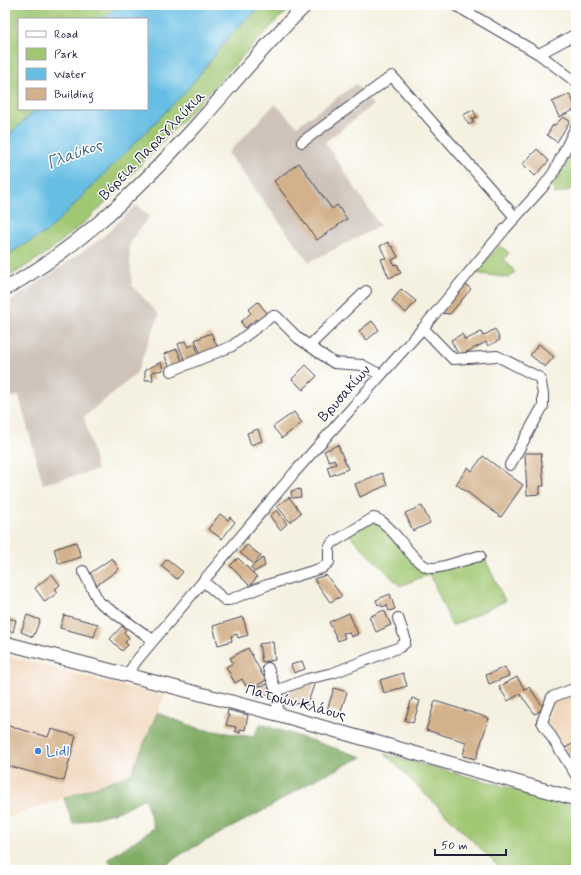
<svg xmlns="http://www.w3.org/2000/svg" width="581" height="875" font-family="Mynerve,sans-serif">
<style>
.built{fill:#f0d6bc}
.industrial{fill:#cec2b9}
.green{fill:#a0c772;stroke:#617456}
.forest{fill:#80ac64;stroke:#516750}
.water{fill:#66bee4;stroke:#447090}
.building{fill:#d3b18a}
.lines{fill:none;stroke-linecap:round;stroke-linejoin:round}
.minor-casing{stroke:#424154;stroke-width:12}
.major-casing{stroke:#424154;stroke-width:15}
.minor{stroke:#fff;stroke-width:10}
.major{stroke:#fff;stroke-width:13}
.shop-dot{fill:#3f7fe0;stroke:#fff;stroke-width:1.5}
.labels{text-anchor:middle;stroke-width:3;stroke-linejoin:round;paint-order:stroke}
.street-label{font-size:15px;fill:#22223b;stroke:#fff}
.shop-label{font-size:15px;fill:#366cbe;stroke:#fff;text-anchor:start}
.water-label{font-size:16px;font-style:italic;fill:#3d607f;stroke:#fff}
</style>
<rect width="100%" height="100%" fill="#fff"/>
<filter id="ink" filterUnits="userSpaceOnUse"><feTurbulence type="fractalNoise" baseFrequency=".025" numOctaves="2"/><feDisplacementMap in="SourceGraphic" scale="8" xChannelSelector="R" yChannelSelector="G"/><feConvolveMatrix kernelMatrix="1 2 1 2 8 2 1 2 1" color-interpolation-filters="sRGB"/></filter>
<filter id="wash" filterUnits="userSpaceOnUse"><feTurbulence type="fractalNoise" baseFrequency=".012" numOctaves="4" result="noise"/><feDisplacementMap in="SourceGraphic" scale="16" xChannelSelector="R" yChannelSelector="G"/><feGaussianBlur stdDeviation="0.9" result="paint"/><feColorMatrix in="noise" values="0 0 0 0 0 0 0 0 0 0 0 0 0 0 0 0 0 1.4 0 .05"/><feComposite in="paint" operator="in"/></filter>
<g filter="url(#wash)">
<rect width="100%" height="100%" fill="#f5f1e1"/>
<!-- built -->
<path class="built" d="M5,655l96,26 64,14 -34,79 -126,45z
M576,693v73l-29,-44 7,-21z"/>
<!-- industrial -->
<path class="industrial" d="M356,84l17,21 -48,37 55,84 -71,36 -81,-109 47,-49 22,22z
M136,205l13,11 -20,29 3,40 27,30 -23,59 -52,43 13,53 -54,14 -24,-88 -14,2v-95l12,-6 84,-58z"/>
<!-- green -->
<path class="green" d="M5,5h89l3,5 3,-5h19l-15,14h-85v90h18l-32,29z
M262,5h34l-17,13 -187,198 -45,37 -42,26v-23l44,-26 138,-140 46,-58z
M576,135v53l-21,6 -4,-9c12,-15 15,-34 25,-50z
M500,245l9,8 -5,6 11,13 -6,6 -34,-5z
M374,520l56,51 54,-14 21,44 -53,25 -22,-52 -30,12 -51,-51z
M385,754l191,52v64h-74z"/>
<!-- forest -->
<path class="forest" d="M157,713l43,16 53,8 8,-13 101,33 -48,23 -44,27 -87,46 -24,17h-43l-8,-11 46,-31 -9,-30 -26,13 -46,13 -9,-26 67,-24z"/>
<!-- water -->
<path class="water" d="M119,5h143l-29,27 -46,58 -138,140 -44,26v-118l32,-29h110v-90h-43z"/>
<g id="blocks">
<!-- building -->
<path class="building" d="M570,94l6,15 -17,8 -7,-15z
M473,110l4,7 -5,2 2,3 -5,3 -6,-10z
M563,117l7,4 -13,21 -10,-7 6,-10h2z
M537,149l12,12 -14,15 -12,-12z
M299,163l33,46 5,-4 10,14 -30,21 -43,-59z
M388,242l3,5 1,-1 6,11 -6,3 2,5 3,-1 4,9 -12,5 -8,-19 5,-1 -6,-12z
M464,283l7,6 -21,25 -10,-1z
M401,289l15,12 -10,12 -14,-12z
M258,302l9,11 -10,8 -1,-2 -11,9 -4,-6 10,-9 -3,-3z
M372,321l7,9 -12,10 -8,-9z
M495,329l5,11 -12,6 -2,-4 -27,14 -8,-16 11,-6 3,6 16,-8 2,4z
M211,333l7,15 -16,8 -7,-16z
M185,341l3,6 7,-3 5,13 -14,6 -8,-19z
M539,344l15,13 -9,10 -15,-12z
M177,349l6,14 -13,5 -6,-14z
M161,362l2,8 -11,2 1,8h-8v-10z
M306,365l11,11 -14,14 -11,-11z
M294,412l8,11 -20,15 -9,-11z
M258,429l4,12 -11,4 -4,-12z
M338,445l10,24 -18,7 -3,-9 9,-3 -2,-5 -5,2 -5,-10z
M525,453h16l3,33h-4v8l-13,1z
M483,456l40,29 -22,32 -45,-33 12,-17 4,4z
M382,473l5,12 -27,12 -5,-13z
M300,489l1,8 -9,1 -1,-7z
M289,497l12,16 -11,9 -13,-16z
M422,506l8,17 -17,8 -8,-18z
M277,510l10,14 -7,6 -10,-14z
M220,514l8,6 2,-3 5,5 -13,17 -14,-10z
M76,542l5,15 -22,7 -5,-15z
M247,545l14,11 -7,8 -14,-11z
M112,558l7,11 -22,16 -8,-11z
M238,558l19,19 -7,9 -20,-20z
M263,558l2,8 -11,6 -3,-5z
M167,559l16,13 -6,7 -16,-13z
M52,574l8,11 -5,4 3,3 -13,10 -10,-14z
M326,575l16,21 -12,6 -16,-23z
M390,594l5,15 -6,2 -2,-6 -5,2 -1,-3 -3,1 -2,-5z
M384,610l7,15 -15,7 -7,-15z
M349,613l9,21 -7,3 -2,-5 -6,1 2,5 -7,3 -9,-19z
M27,615l13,5 -7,17 -12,-5z
M64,615l34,9 -4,13 -34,-9z
M243,617l5,18 -10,3 -1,-4 -6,2 1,5 -14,4 -5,-19z
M7,618l9,2 -3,12 -8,-1z
M122,626l4,4 -2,2 5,6 -4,4 3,3 -6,6 -12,-12z
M273,642l2,18 -13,2 -3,-18z
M248,648l15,28 3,-1 3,3 -14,9 -5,-4 -4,3 -4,-7 -7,4 -9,-16 7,-4 -3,-5z
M302,661l3,8 -11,4 -3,-8z
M505,667l4,9 -20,8 -3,-9z
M403,673l4,13 -23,7 -4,-13z
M517,677l8,13 4,-3 15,21 -9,6 -15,-20 -12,7 -9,-14z
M315,682l-8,23 -6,-2 -12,2 -2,-14z
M269,684l2,10 -14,3 -2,-10z
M334,688l13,4 -7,22 -13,-4z
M412,698l8,3 -7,22 -8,-3z
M435,701l54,17 -13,41 -13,-3 3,-14 -40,-12z
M228,710l20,5 -3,15 -5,-1v4l-5,-2 1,-4 -10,-2 3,-10h-2z
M5,725l43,12 3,-8 25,7 -12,45 -59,-16z
M576,742v24l-11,-18z"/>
</g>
</g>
<g filter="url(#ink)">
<use href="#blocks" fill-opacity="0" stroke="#424154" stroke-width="1"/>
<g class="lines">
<!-- minor casing -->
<g class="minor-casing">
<path id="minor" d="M455,5l84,49 37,28
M539,54l37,-20
M302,142l90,-66 123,141
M423,328l30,31 44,-3 43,22 3,16v12l-33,59
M310,345l56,-54
M171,371l61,-25 40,-30h4l22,22 36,25 28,2 19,10
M83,571l16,31 54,38
M203,581l22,19h4l38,-15 55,-17 7,-6v-14l3,-5 41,-25c18,1 40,49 58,50 9,1 38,-10 49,-12
M268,668l8,23
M127,675l10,-15 157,-187 129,-145 82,-99 38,-42 11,-15 22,-45
M576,688l-24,9 -10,25 34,53
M277,714l1,-15 -2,-8 31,-12 26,-6 67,-26 5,-4v-5l-7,-20"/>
</g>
<!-- major casing -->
<g class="major-casing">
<path id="major" d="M5,289c73,-41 133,-99 189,-161 37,-41 72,-85 112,-123
M5,643l272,71 299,85"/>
</g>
<!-- minor -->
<use href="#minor" class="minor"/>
<!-- major -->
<use href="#major" class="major"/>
</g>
</g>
<!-- markers -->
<circle class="shop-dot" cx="38" cy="751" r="4"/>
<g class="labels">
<!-- street labels -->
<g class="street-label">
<text transform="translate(152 145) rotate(-46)" y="5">Βόρεια Παραγλαύκια</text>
<text transform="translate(344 393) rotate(-48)" y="5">Βρυσακίων</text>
<text transform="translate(296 702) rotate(15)" y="5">Πατρών Κλάους</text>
</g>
<!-- shop labels -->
<g class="shop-label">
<text x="46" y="756">Lidl</text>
</g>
<!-- water labels -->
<g class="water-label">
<text transform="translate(74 153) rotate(-20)" y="6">Γλαύκος</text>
</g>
</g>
<!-- margin -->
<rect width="581" height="875" fill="none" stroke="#fff" stroke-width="20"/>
<!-- legend -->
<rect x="18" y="18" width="130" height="92" fill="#ffffff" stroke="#a7a7b1"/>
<rect x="26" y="31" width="20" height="6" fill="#ffffff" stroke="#a7a7b1"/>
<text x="54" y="38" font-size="12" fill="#22223b">Road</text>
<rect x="26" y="48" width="20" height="12" fill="#a0c772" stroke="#a7a7b1"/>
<text x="54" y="58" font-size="12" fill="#22223b">Park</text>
<rect x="26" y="68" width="20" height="12" fill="#66bee4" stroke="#a7a7b1"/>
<text x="54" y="78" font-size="12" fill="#22223b">Water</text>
<rect x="26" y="88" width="20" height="12" fill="#d3b18a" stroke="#a7a7b1"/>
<text x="54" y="98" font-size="12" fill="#22223b">Building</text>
<!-- scale -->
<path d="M435 849v6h71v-6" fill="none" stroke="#22223b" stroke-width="2"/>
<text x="441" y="849" font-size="12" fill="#22223b" stroke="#ffffff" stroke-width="3" paint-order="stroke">50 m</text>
</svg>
